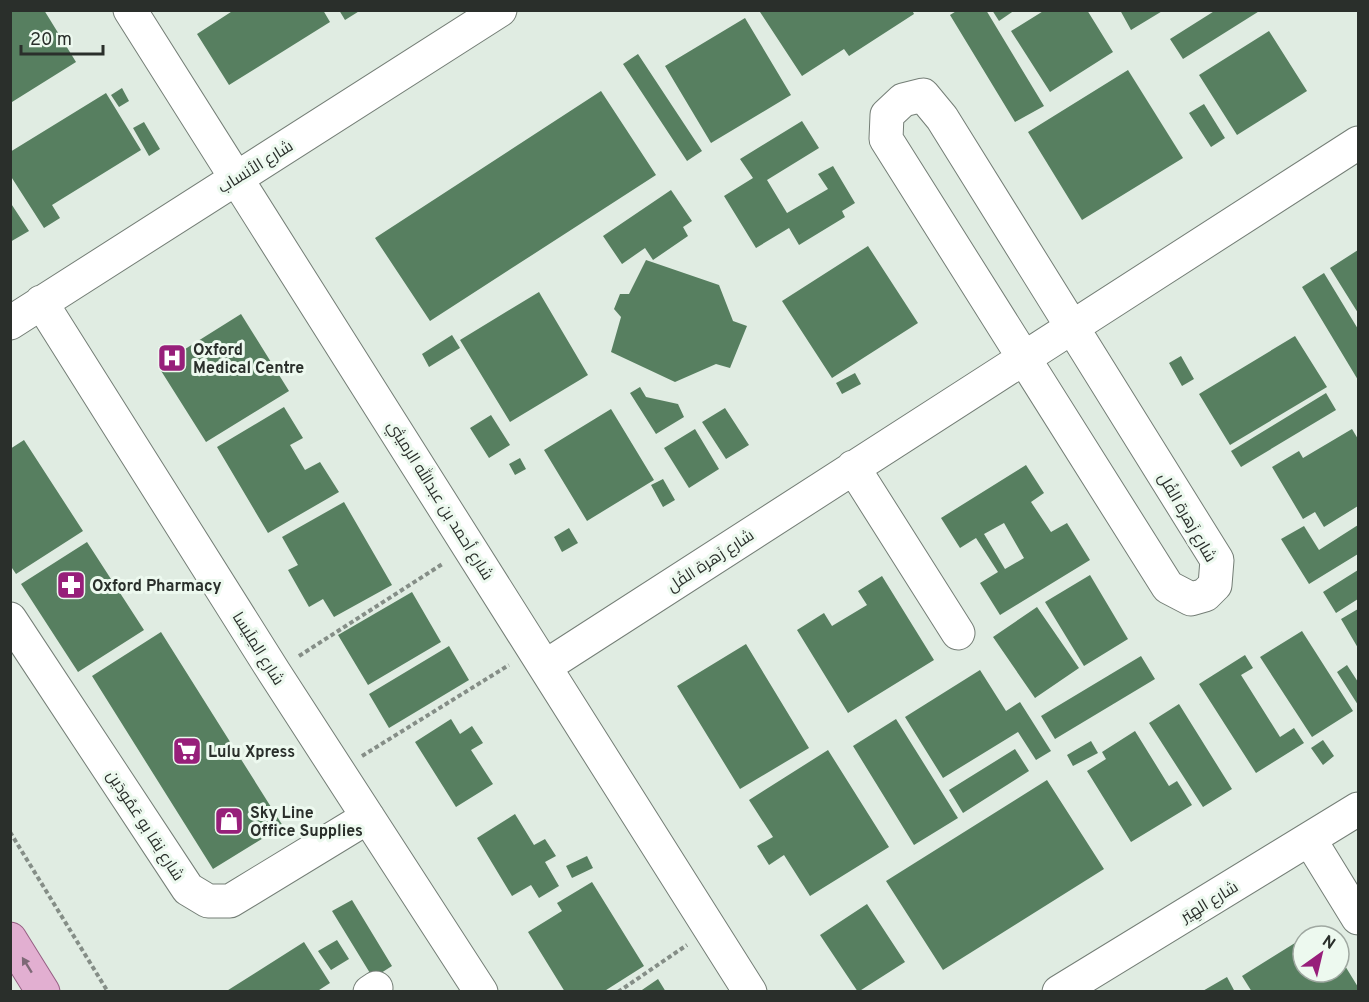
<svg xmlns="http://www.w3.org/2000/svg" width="1369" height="1002" font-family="Overpass,Cairo,sans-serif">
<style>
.building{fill:#577f60;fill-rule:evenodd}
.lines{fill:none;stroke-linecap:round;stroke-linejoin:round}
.minor-casing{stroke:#747e76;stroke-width:35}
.major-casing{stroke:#955f83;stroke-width:35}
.path{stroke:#858e87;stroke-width:4;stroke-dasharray:4.5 3;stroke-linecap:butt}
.minor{stroke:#fff;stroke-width:33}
.major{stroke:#e2afd1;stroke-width:33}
.oneway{fill:#7d6976}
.labels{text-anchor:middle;stroke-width:6;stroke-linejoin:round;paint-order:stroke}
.street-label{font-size:16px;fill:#2a2f2b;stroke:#edf9ef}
.poi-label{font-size:16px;font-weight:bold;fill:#2a2f2b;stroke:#edf9ef;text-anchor:start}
</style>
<rect width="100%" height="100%" fill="#e0ece2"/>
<!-- building -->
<path class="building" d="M10,10h34l32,52 -64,40z
M234,10h89l7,12 -101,63 -32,-51z
M339,10h22l-16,10z
M762,10h150l2,4 -65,42 -5,-7 -42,27 -42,-64z
M958,10h28l58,96 -29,16 -65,-107z
M992,10h23l-16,11z
M1045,10h42l26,42 -63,40 -39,-61z
M1120,10h44l-33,20z
M1216,10h45l-78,49 -13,-20z
M745,18l46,77 -80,48 -46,-77z
M1269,31l38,60 -70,44 -38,-60z
M638,54l64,97 -15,10 -64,-97z
M1128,70l55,88 -101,62 -54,-88z
M122,88l7,13 -10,6 -8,-12z
M601,91l55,84 -226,146 -55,-83z
M106,93l35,57 -89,55 8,13 -16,10 -34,-53v-23z
M1204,104l21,34 -14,9 -22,-34z
M802,121l17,27 -52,32 20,33 41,-24 -10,-15 15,-8 22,37 -13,8 3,6 -46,28 -10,-17 -33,20 -32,-52 29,-18 -13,-19z
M144,122l16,27 -11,7 -16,-28z
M671,190l21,31 -9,6 5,9 -35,24 -8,-12 -23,16 -19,-28z
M10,202l19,29 -19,11z
M868,246l50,77 -86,55 -50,-77z
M1358,250v63l-28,-45z
M646,260l73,25 14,36 14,5 -17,42 -14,-4 -41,18 -64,-30 10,-35 -7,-8 6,-15h9z
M1324,273l34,56v51l-56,-93z
M539,292l49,83 -78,47 -50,-82z
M241,314l48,77 -83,51 -48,-76z
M452,335l8,13 -31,19 -7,-13z
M1295,336l32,51 -97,58 -31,-51z
M1181,356l13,23 -12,7 -13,-23z
M855,373l6,11 -19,10 -6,-11z
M640,387l6,10 32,7 6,13 -28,17 -26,-41z
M1326,393l10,17 -95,57 -10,-16z
M284,407l19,31 -13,7 15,25 15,-8 19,30 -71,41 -51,-86z
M725,408l24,37 -23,14 -24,-37z
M611,409l43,71 -67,41 -43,-71z
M491,415l19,30 -21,13 -19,-30z
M695,429l24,40 -30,19 -25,-40z
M1352,429l6,10v67l-34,21 -9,-15 -12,7 -31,-52 27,-16 4,7z
M24,440l59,91 -67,43 -6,-9v-116z
M520,458l6,11 -11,6 -6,-11z
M1026,465l18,28 -13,9 20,30 16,-9 23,37 -90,55 -20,-32 18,-11 -22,-34 -16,10 -19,-30zM1004,523l20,35 -19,11 -21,-35z
M663,479l12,21 -12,7 -12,-22z
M344,502l48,83 -58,32 -11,-18 -14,8 -21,-37 10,-5 -16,-28z
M1358,525v29l-49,30 -28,-45 23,-13 15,24z
M569,528l9,15 -16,9 -8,-15z
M87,542l57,88 -66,42 -57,-88z
M1358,570v29l-22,14 -13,-21z
M1090,575l38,64 -44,27 -39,-64z
M882,576l52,84 -86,53 -51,-83 27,-17 8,13 35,-21 -9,-14z
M412,592l29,50 -73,43 -30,-50z
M1037,607l42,61 -44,30 -42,-61z
M1358,609v39l-17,-29z
M1302,631l51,80 -41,26 -52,-80z
M161,632l122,194 -70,43 -121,-193z
M746,644l63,104 -69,41 -63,-103z
M449,646l20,34 -80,48 -20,-34z
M1245,655l8,13 -12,7 39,62 14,-9 10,15 -48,30 -57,-89z
M1141,656l14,23 -100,60 -14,-23z
M1347,665l11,17v23l-21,-33z
M980,670l26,41 14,-9 31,49 -15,9 -18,-28 -75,46 -38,-61z
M1179,704l53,85 -29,18 -54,-84z
M451,719l9,15 12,-8 11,17 -12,7 22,34 -37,23 -41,-65z
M896,719l62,99 -44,27 -61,-99z
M1135,731l34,55 8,-5 15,24 -61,37 -44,-71 19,-12 -4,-7z
M1323,740l11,16 -11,9 -12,-17z
M1091,741l7,12 -25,13 -6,-11z
M1015,749l14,22 -66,42 -14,-23z
M828,750l61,97 -79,49 -26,-41 -15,10 -12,-19 16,-9 -24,-37z
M1047,780l57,89 -161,101 -57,-89z
M515,814l19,31 11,-6 11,17 -11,6 14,24 -20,12 -8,-13 -19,11 -35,-58z
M587,856l6,12 -21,10 -6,-12z
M592,882l52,84 -41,26h-38l-37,-60 34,-21 -5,-8z
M352,900l40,66 -19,12 -41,-67z
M867,904l38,58 -47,30 -38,-57z
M1303,938v34h36v-16l19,31v5h-106l-10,-16z
M337,940l12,19 -18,11 -13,-19z
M304,942l26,41 -14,9h-91z
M1227,977l8,15h-34z
M658,979l8,13h-27z"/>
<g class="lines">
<!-- minor casing -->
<g class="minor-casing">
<path id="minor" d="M130,10l620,982
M923,95l19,23 275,442 -2,25 -10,10 -14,4 -23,-12 -282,-448 1,-24 16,-15z
M41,302l233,370 207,320
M10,323l490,-313
M853,467l105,166
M10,619l178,270 20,12h22l138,-84
M546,666l812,-523
M1310,840l48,78
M370,992l6,-4
M1059,992l299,-183"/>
</g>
<!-- major casing -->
<g class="major-casing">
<path id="major" d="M10,939l33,53"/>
</g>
<!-- path -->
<path class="path" d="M299,656l145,-93
M362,756l147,-91
M10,832l98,160
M618,992l69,-47"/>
<!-- minor -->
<use href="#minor" class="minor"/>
<!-- major -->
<use href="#major" class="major"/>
</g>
<!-- one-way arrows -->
<defs><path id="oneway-solid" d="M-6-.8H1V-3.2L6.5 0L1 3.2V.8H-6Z" transform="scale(1.5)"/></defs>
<use class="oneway" href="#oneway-solid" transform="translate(27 965) rotate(-122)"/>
<!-- icons -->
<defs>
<g id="hospital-square" transform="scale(1.5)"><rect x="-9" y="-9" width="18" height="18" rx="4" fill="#971f7a" stroke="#edf9ef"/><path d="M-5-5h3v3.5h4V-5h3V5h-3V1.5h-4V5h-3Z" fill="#fff"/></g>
<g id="pharmacy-square" transform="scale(1.5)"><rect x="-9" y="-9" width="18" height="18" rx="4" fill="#971f7a" stroke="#edf9ef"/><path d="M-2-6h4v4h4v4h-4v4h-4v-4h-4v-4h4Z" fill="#fff"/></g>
<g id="supermarket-square" transform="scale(1.5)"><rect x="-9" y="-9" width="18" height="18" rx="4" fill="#971f7a" stroke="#edf9ef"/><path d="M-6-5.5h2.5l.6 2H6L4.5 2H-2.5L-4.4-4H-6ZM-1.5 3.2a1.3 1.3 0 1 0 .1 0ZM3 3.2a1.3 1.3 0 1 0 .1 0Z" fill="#fff"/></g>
<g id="shop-square" transform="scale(1.5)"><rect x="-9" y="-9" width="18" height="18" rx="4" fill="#971f7a" stroke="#edf9ef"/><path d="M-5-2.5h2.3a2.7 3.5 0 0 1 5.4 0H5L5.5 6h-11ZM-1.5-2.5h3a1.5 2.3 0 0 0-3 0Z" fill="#fff"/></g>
</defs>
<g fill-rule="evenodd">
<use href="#hospital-square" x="172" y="358"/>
<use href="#pharmacy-square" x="71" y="585"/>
<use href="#supermarket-square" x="187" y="751"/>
<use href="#shop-square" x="229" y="821"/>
</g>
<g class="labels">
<!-- street labels -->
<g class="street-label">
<text transform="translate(255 166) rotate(-32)" y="6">شارع الأنساب</text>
<text transform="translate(441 500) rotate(58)" y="6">شارع أحمد بن عبدالله الرميثي</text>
<text transform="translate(1188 517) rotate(60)" y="6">شارع زَهرة الفُل</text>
<text transform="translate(710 560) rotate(-33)" y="6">شارع زَهرة الفُل</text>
<text transform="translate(259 648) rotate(58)" y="6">شارع المِلَيسا</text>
<text transform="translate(146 825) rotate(57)" y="6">شارع نِقا بو عَمُودَين</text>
<text transform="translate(1209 901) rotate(-31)" y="6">شارع الهِيَر</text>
</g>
<!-- poi labels -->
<g class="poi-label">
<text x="193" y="355">Oxford<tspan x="193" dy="18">Medical Centre</tspan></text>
<text x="92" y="591">Oxford Pharmacy</text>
<text x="208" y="757">Lulu Xpress</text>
<text x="250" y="818">Sky Line<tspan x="250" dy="18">Office Supplies</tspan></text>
</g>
</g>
<!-- border -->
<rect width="1369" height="1002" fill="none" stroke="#2a2f2b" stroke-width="24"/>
<!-- north arrow -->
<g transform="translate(1321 954) rotate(34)"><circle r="28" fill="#edf9ef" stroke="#9fa8a1" stroke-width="1.5"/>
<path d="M0-4.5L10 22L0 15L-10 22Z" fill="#971f7a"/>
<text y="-9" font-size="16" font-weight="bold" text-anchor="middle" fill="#2a2f2b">N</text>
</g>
<!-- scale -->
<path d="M21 45v9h82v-9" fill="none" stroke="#2a2f2b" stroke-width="3"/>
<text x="30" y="45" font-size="18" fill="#2a2f2b" stroke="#edf9ef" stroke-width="4.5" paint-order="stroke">20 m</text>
</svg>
